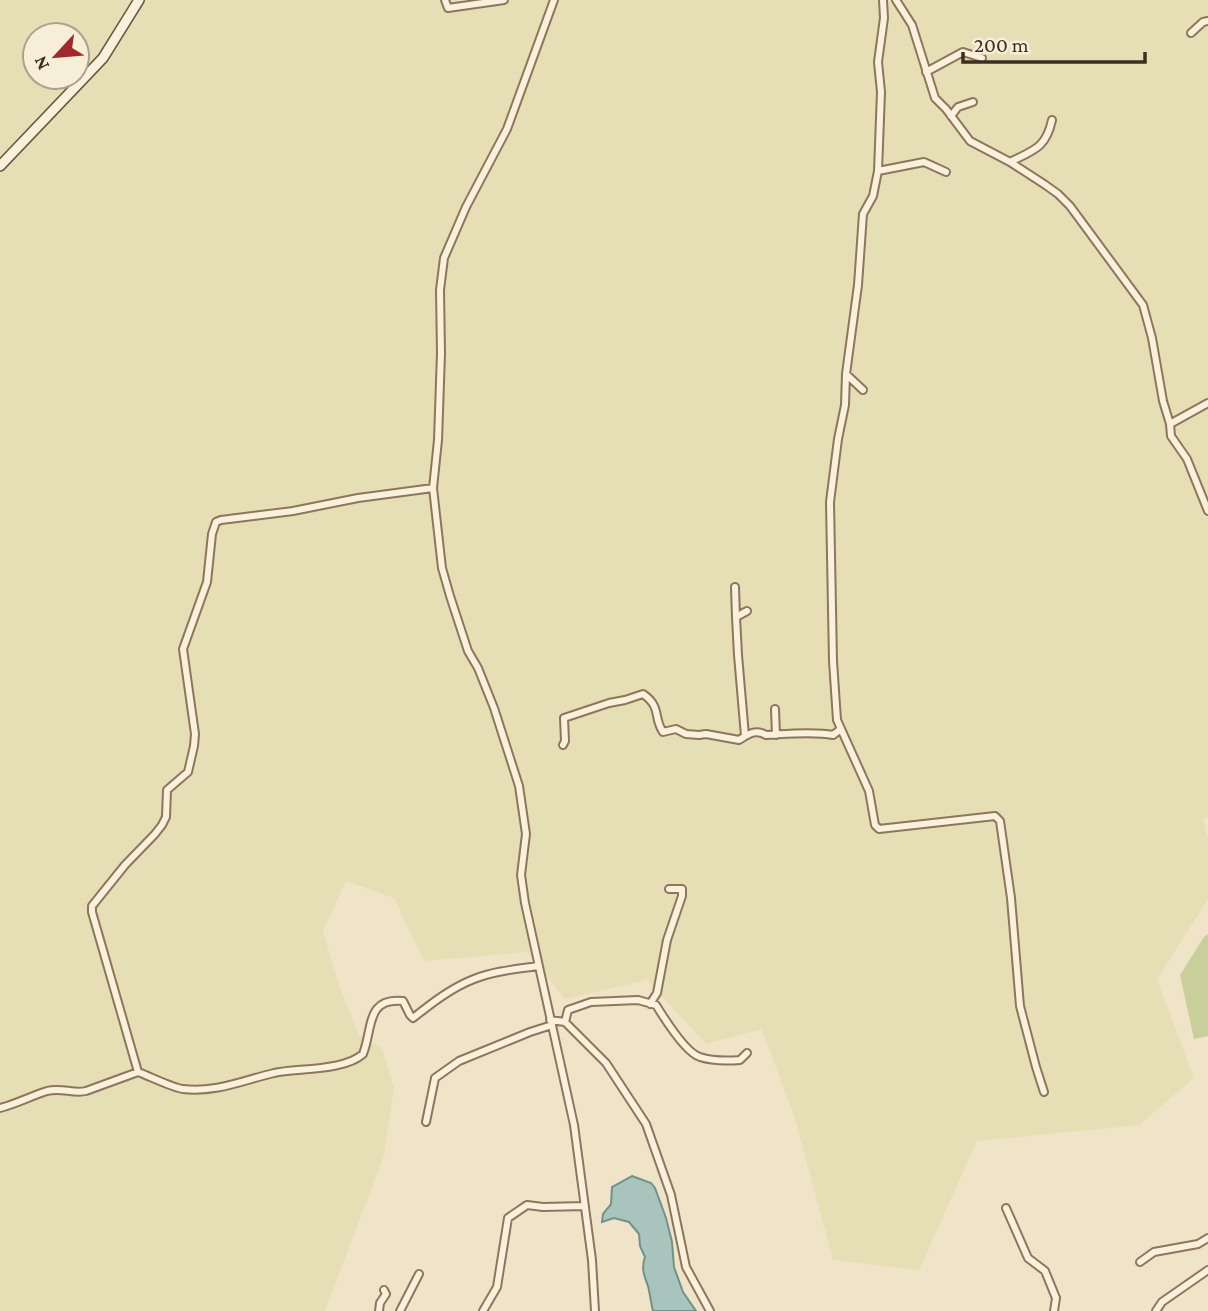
<svg xmlns="http://www.w3.org/2000/svg" width="1208" height="1311" font-family="'Crimson Pro',serif">
<style>
.farmland{fill:#e6deb5;fill-rule:evenodd}
.green{fill:#c9cf9b}
.water{fill:#a9c4bc;stroke:#6f938a;stroke-width:2}
.lines{fill:none;stroke-linecap:round;stroke-linejoin:round}
.street-casing{stroke:#8d765c;stroke-width:10}
.secondary-casing{stroke:#6f573f;stroke-width:12}
.street{stroke:#faf1dc;stroke-width:6}
.secondary{stroke:#faf1dc;stroke-width:9}
</style>
<rect width="100%" height="100%" fill="#f0e4c8"/>
<!-- farmland -->
<path class="farmland" d="M0,0h1208v816l-5,4 5,19v60l-51,80 37,99 -55,47 -162,16 -58,129 -86,-10 -37,-138 -34,-93 -56,15 -59,-64 -82,19 -38,-47 -103,9 -30,-63 -48,-17 -23,50 16,55 20,49 23,13 12,39 -10,68 -59,156h-325zM35,35h42v42h-42z"/>
<!-- green -->
<path class="green" d="M1208,934v102l-14,3 -14,-64 24,-38z"/>
<!-- water -->
<path class="water" d="M632,1176l19,7 4,5 11,30 6,24 2,25 9,25 13,19h-43c-2,-8 -3,-17 -5,-25 -4,-11 -7,-17 -3,-29l-5,-11 -1,-12 -10,-12 -15,-4 -12,4 1,-8 8,-10 1,-17z"/>
<g class="lines">
<!-- street casing -->
<g class="street-casing">
<path id="street" d="M445,0l3,8 56,-8
M554,0l-47,129 -41,78 -22,51 -4,32 1,63 -3,87 -5,48 9,80 8,28 18,55 10,17 16,40 25,78 7,48 -5,41 4,28 49,222 18,135 3,51
M883,0l1,18 -6,44 3,30 -3,79 -5,25 -10,18 -5,71 -12,89 -1,31 -7,34 -8,63 3,159 4,59 32,71 6,34 4,4 116,-13 5,5 11,77 9,108 16,61 8,25
M896,0l16,25 23,73 11,11 24,32 40,21 34,22 14,10 12,12 73,99 9,33 11,63 7,23 1,12 16,23 21,52
M1191,33l12,-11 5,-1
M926,72l37,-20 19,6
M951,116l7,-9 15,-5
M1010,162c24,-12 36,-14 42,-42
M878,171l46,-9 22,10
M846,374l17,16
M1170,424l38,-21
M735,587l1,30
M775,709l1,26
M745,736l-7,-81 -2,-38 11,-6
M563,745l2,-4 -1,-23 45,-15 16,-3 18,-6c19,13 10,24 20,38l13,-3 10,5 13,1 7,-1 33,6c10,-6 16,-11 27,-5 20,-1 48,-4 67,0l8,-6
M650,1004l7,-11 10,-53 15,-44v-7h-13
M550,1020l15,2 41,41 40,61 25,71 15,72 24,44
M565,1022l3,-12 23,-8 47,-2 18,5c8,13 30,48 44,52 12,4 27,4 40,3l7,-7
M138,1072l-46,-160v-6l33,-41 30,-31 7,-9 4,-8 1,-27 21,-18 6,-26 1,-12 -12,-85 24,-67 5,-48 4,-12 5,-2 72,-9 65,-13 75,-10
M0,1108c16,-4 31,-12 47,-17 14,-4 26,3 39,0l52,-19c11,4 35,16 45,17 32,4 61,-9 91,-16 24,-5 70,-2 89,-19 10,-26 3,-57 40,-53l7,14 3,3c19,-15 38,-30 61,-39 20,-8 43,-10 65,-13
M426,1122l9,-44 24,-17 71,-29 22,-7
M1006,1208l22,50 17,13 11,27 -2,13
M1140,1262l14,-10 44,-8 10,-6
M379,1311l1,-8 6,-9 -2,-4
M400,1311l19,-37
M483,1311l14,-24 11,-69 19,-13 16,2 42,-1
M1156,1311l6,-9 46,-32"/>
</g>
<!-- secondary casing -->
<g class="secondary-casing">
<path id="secondary" d="M0,166l103,-108 36,-58"/>
</g>
<!-- street -->
<use href="#street" class="street"/>
<!-- secondary -->
<use href="#secondary" class="secondary"/>
</g>
<!-- north arrow -->
<g transform="translate(56 56) rotate(244)"><circle r="33" fill="#f7eed8" stroke="#ada18e" stroke-width="2"/>
<path d="M0-5L12 26L0 18L-12 26Z" fill="#9e2a2b"/>
<text y="-10" font-size="19" font-weight="bold" text-anchor="middle" fill="#3d2e20">N</text>
</g>
<!-- scale -->
<path d="M963 52v10h182v-10" fill="none" stroke="#3d2e20" stroke-width="3.5"/>
<text x="974" y="52" font-size="21" fill="#3d2e20" stroke="#f7eed8" stroke-width="5" paint-order="stroke">200 m</text>
</svg>
